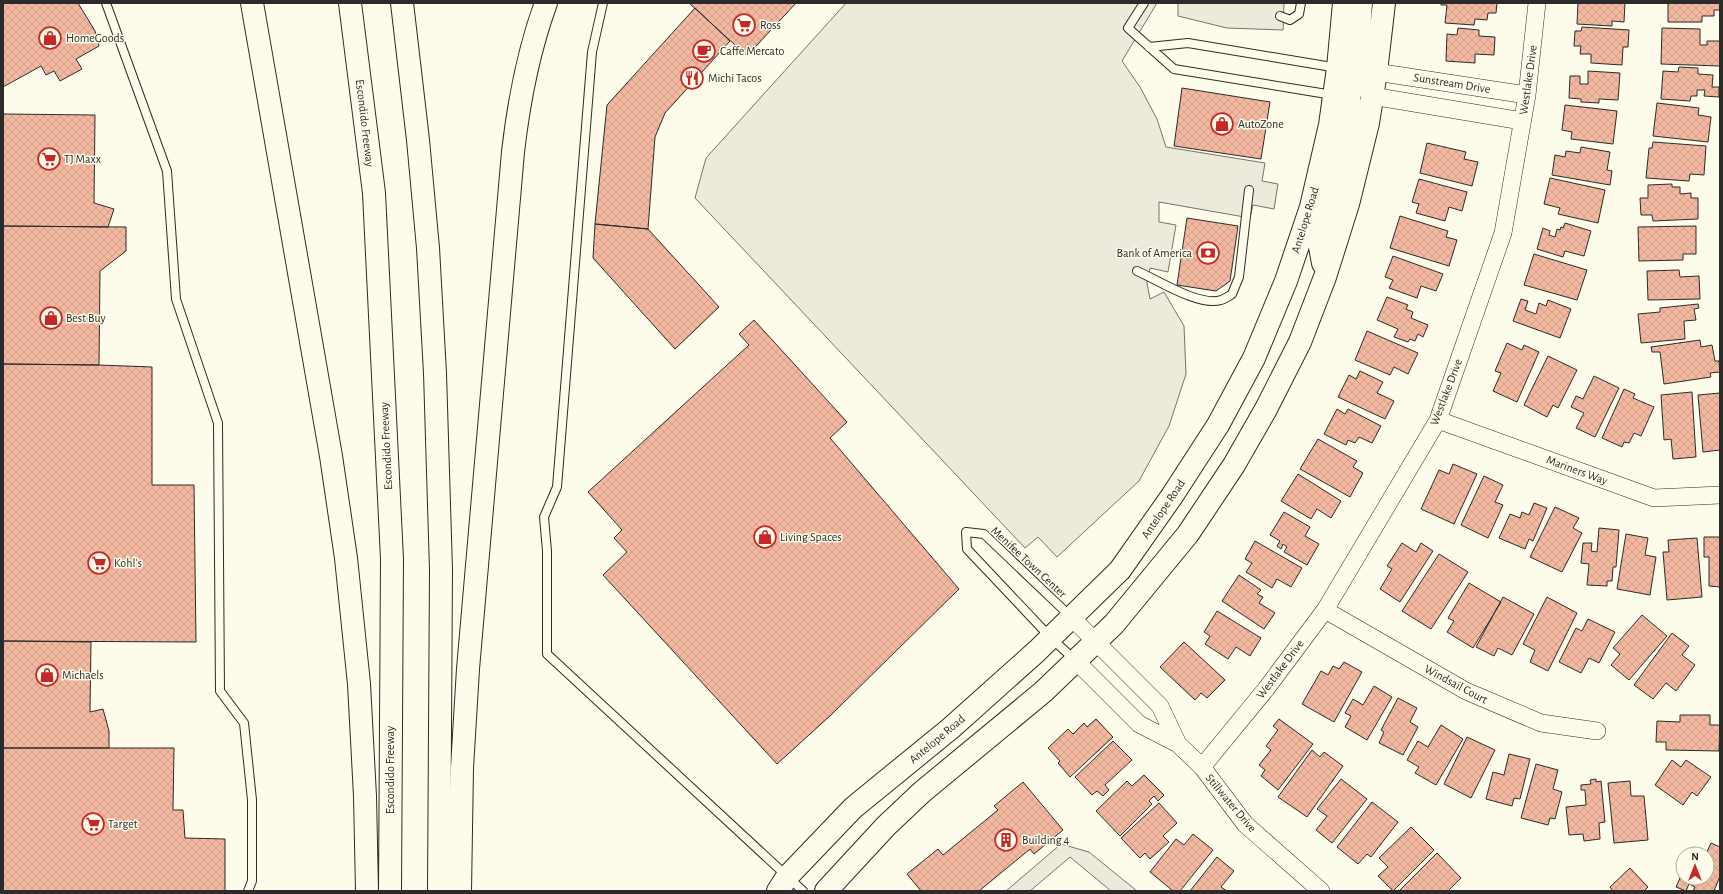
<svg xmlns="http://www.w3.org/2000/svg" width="1723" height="894" font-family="'Alegreya Sans',sans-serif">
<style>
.parking{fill:#eceadb;stroke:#74746e}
.building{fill:url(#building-cross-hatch);stroke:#2b2b2b}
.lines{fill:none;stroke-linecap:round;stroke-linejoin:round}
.lane-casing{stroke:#2b2b2b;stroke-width:10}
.street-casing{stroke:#2b2b2b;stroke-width:18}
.secondary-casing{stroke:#2b2b2b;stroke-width:24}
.highway-casing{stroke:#2b2b2b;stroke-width:24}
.lane{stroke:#fdfbea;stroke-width:8}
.street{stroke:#fdfbea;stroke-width:17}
.secondary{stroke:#fdfbea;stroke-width:22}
.highway{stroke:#fdfbea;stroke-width:22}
.labels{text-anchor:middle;stroke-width:3;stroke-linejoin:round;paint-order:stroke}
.poi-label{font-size:12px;fill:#2b2b2b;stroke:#fdfbea;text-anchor:start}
.street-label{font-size:12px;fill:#2b2b2b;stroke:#fdfbea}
</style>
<defs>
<pattern id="building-cross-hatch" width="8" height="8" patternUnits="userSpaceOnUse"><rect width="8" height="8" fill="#f2b8a0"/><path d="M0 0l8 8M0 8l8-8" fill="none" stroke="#d09e8a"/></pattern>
</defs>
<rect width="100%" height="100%" fill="#fdfbea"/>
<!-- parking -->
<path class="parking" d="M846,3h311l-35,58 18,26 17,32 9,28 99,16 -3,18 16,3 -4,25 -21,-4 -3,13 -91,-16v20l17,3 -8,47 -18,-4 -3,15 3,16 14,-7 20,34 2,48 -17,52 -30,55 -82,76 -19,-20 -13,11 -330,-350 11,-40z
M1178,3h106l-1,27 -56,-2 -49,-12z
M1061,844l28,8 48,39h-26l-41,-34 -40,34h-24z"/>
<!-- building -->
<path class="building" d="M3,3h75l17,28 4,15 -23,13 6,10 -22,12 -6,-10 -8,4 -5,-9 -38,21z
M689,3h107l-49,53z
M1441,3h56l-1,10h-8l-1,7 -12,-1 -1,6 -29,-2 2,-18h-6z
M1578,3h47l-1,19 -12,-1v5l-35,-2z
M1668,3h52v7h-6v6h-12v6h-34z
M695,8l35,33 -65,72 -10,24 -7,92 -53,-5 12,-119z
M1582,27l47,3 -1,17h-5l-1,18 -31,-2v-9h-11l1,-8h-7l1,-15h6z
M1458,28l21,2v6l16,1 -1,18 -19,-1v9l-29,-2 1,-27 10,1z
M1662,28l38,1v16h7v-4h13v25l-59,-2z
M1679,67l19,1v6l15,1 -1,12h7v10l-15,-1 1,-6h-8v6h-6l-1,5 -29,-2 2,-28 15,1z
M1588,71l32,2 -2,27 -19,-1v4l-18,-1v-3l-12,-1 1,-22h10v8h8z
M1182,88l88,14 -9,57 -87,-13z
M1657,103l42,5 -1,7 13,2 -3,25 -55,-6z
M1565,105l52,6 -4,33 -42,-5 1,-7 -10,-2z
M3,114l92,1 -1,88 20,6 -6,18 -105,-1z
M1653,142l53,4 -2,29 -14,-1 -1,7 -43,-3 3,-30h3z
M1427,143l39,9 -2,7 14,3 -6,24 -52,-13z
M1581,147l29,5 -3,18 5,1 -2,14 -58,-10 3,-20 10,2 1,-6 14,2z
M1550,178l55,12 -7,33 -40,-9 2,-6 -16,-4z
M1419,179l48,13 -5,19 -13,-4 -4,14 -29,-8 3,-9 -7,-2z
M1672,184v3h8v7l11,-1v5h7v21l-45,2 -1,-6h-11l-1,-17h8v-13z
M1400,216l48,15 -2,6 11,3 -8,26 -59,-18z
M1187,218l51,8 -8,55 -14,10 -39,-6z
M1565,223l26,8 -7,25 -19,-5 -2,6 -26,-8 6,-21 7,3 -1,4 6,2 2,-8 3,1 1,-3 2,1z
M595,224l53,5 71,78 -44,42 -82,-91z
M3,226l123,1v24l-26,20 -1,94 -96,-1z
M1696,226v28h-13v6l-44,1 -1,-34z
M1534,254l53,16 -10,30 -53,-15z
M1393,256l50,18 -7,17 -15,-5 -4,12 -28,-10 4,-8 -8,-3z
M1679,270l1,7 19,-1 1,23 -52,1 -1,-29z
M1387,297l21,8 -2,4 7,3 -2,6 17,7 -5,12 -5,-3 -3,7 -5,-2 -2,3 -14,-5 4,-8 -21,-9z
M1521,299l7,2 -3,9 11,4 3,-11 7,3 2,-6 23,9 -11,29 -47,-17z
M1698,304l1,4 -5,1 2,11 -12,1 1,18 -44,4 -3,-29 22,-2v-4z
M754,320l93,102 -17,16 129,151 -128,126 -54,49 -174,-189 24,-23 -13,-14 8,-8 -34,-38 161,-147 -10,-11z
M1367,331l51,22 -10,21 -14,-7 -4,8 -35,-15z
M1700,340l1,7 11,-2 3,16h4l1,11 -10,1 1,4 -47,7 -4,-32h-8l-1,-5z
M1507,343l15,7 2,-5 15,7 -22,50 -24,-11 8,-18 -6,-2z
M1548,356l29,14 -19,38 -5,-3 -6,12 -23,-12z
M3,364l96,1 53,2v118h42l2,157 -193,-1z
M1360,371l23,11 -6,11 17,8 -9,18 -47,-22 11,-22 7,4z
M1594,376l25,12 -24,49 -19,-9 8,-15 -13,-6 5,-11 7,3z
M1624,389l11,5 -2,4 21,9 -13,29 -7,-3 -5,10 -5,-1 -2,5 -20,-9z
M1692,392l4,65 -23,2 -2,-20 -7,1 -3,-45z
M1720,393v57l-17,2 -5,-57z
M1337,409l8,5 3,-5 33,17 -9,17 -13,-6 -4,6 -7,-3 -2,5 -22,-11z
M1318,439l39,22 -4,6 10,6 -13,24 -50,-28z
M1453,464l24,10 -23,50 -33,-15 18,-39 10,4z
M1298,474l43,27 -10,17 -14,-9 -6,10 -30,-18z
M1484,476l19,9 -8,17 8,3 -15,33 -27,-13z
M1534,503l13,5 -14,33 -4,-2 -4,10 -26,-11 11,-24 10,4 2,-6 7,3z
M1555,507l24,11 -6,10 9,5 -20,39 -32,-15z
M1284,512l26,15 -5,9 14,8 -12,21 -23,-13 3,-5 -4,-3 -2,5 -4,-3 3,-5 -10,-6z
M1599,528l20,2 -3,37h-3l-1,14h-5v5l-20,-1 2,-21 -8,-1 2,-20h9l-1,8 6,1z
M1626,534l22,4 -3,17 11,2 -6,38 -33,-6z
M1704,537h16v50l-11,-1v-29h-5z
M1697,538l5,59 -35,3 -4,-48h6l-1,-12z
M1255,541l47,27 -11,19 -14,-8 -5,9 -26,-16 6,-9 -7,-4z
M1402,543l14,9 5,-9 12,8 -33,51 -20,-13 12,-20 -5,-3z
M1439,554l29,18 -37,57 -29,-18z
M1239,575l22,15 -4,4 6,3 -4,6 16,10 -11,16 -42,-28z
M1469,583l32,19 -28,46 -26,-16 7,-11 -6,-3z
M1503,597l31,17 -22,41 -14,-7 -4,8 -18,-9z
M1547,597l30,16 -29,58 -18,-9 5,-12 -12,-6z
M1217,611l44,27 -11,18 -14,-9 -8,12 -23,-15 5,-8 -6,-4z
M1642,615l25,21 -38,44 -18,-15 9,-11 -7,-6z
M1588,619l27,13 -16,31 -10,-5 -8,15 -22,-11 17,-34 6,3z
M1672,633l17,13 -7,9 13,10 -19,26 -10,-8 -13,16 -19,-14z
M3,641l88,1 -1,70 13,-3 6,22v17h-106z
M1184,642l41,38 -18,18 -6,-5 -6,7 -35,-33z
M1344,662l18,10 -28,50 -32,-18 19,-33 7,4 5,-9 6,3z
M1374,686l18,11 -25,43 -22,-13 6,-11 -6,-3 8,-14 10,6z
M1398,698l19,10 -7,14 8,5 -15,28 -24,-12 5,-11 -3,-2z
M1680,715h30v10h10l-1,26 -53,-1v-8h-10l1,-21 23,1z
M1096,719l17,18 -43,40 -12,-14 2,-2 -12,-13 20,-19 5,5 11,-11 3,4z
M1279,719l34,25 -35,46 -17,-14 4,-6 -6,-5 12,-15 -5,-4 12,-16 -5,-4z
M1441,725l22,14 -27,46 -21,-12 4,-6 -12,-7 11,-19 10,6z
M1467,737l28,13 -24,48 -27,-14z
M1113,741l19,19 -27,25 4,5 -6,6 -6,-5 -5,4 -17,-18z
M3,748h171l-1,62h10l2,28 40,1v52h-222z
M1312,750l8,7 4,-5 19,14 -36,51 -29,-20z
M1509,754l21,5 -10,40 -6,-1 -2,8 -26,-7 7,-27 11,3z
M1672,760l9,7 5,-7 25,17 -14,19 -5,-4 -9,13 -28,-20z
M1536,764l22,6 -5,19 9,3 -7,27 -5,-1 -2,7 -27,-7z
M1144,775l20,20 -6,6 -4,-5 -5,5 3,3 -32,32 -24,-25 31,-30 5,5z
M1341,779l26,20 -35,44 -16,-13 11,-14 -10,-7z
M1596,779v3l5,-1 4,41 -6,1 1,16 -16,2 -1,-7 -14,1 -3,-28 20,-2 -1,-15h-4v-5l10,-1 -1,-4z
M1630,781l1,15h13l4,44 -34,3 -6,-60z
M1023,782l40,48 -29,24 -4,-5 -51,42h-58l-14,-17 31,-25 5,6 55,-45 -4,-4z
M1372,802l26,20 -27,35 -4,-3 -9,10 -21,-17z
M1159,803l18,20 -14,13 6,6 -19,17 -5,-6 -5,5 -19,-20z
M1411,827l23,23 -41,41 -15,-15 10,-9 -9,-9z
M1193,834l20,16 -33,41h-7l-23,-19 26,-33 8,6z
M1711,843l9,4v29l-6,15h-21l2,-4 -6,-3 -3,7 -10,-4 7,-16v7h24l-1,-24z
M1437,853l24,25 -13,13h-49z
M1217,857l17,14 -13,16 6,4h-37z
M1630,868l18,19 -4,4h-31l-3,-4z"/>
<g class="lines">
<!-- lane casing -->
<g class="lane-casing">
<path id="lane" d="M106,3l61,168 9,128 42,124 2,268 24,32 8,77v81l-4,10
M603,3l-11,49 -35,435 -13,30 3,34v103l256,237
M1144,3l-16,25 46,41 159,26
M1280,16l10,4 9,-6 2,-11
M1149,47l39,-4 150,25
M1137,271c21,9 62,36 84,29 4,-1 8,-4 11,-6l7,-17 10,-87
M1070,616l-86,-82 -18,-2 1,17 84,89 24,22"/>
</g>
<!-- street casing -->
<g class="street-casing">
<path id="street" d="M1376,72l151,23
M1372,96l150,25
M1438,420l216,78 66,-3
M1325,610l141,81 75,32 56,8
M1072,618l88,88 18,38
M1076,661l63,63 39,20 24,23 43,57 76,67
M1202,767l64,-78 59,-79 113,-190 65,-187 24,-138 10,-92"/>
</g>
<!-- secondary casing -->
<g class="secondary-casing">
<path id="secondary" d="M1361,3l-4,57 15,36
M1323,263l-3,-16 6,-31 24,-108 -2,-23 -8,-14
M778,891l9,-14 66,-69 98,-80 86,-77 83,-81 52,-74 46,-71 36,-67 32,-77 25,-74 19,-82 8,-57 6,-65
M826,891l60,-65 36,-34 121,-100 71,-68 74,-90 46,-69 32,-56 34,-67 25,-65 23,-73 20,-81 8,-51 8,-69"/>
</g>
<!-- highway casing -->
<g class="highway-casing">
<path id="highway" d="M252,3l79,453 15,102 13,126 6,112 2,95
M350,3l24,190 18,366 -2,332
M402,3l16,137 10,108 7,125 6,197 -2,321
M460,891l2,-123 6,-99 45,-517c6,-52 15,-100 33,-149"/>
</g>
<!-- lane -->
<use href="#lane" class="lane"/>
<!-- street -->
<use href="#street" class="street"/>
<!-- secondary -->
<use href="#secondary" class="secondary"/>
<!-- highway -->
<use href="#highway" class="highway"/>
</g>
<!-- icons -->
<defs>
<g id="supermarket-ring" transform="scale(1.15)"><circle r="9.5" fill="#fdfbea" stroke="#c62828" stroke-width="1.5"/><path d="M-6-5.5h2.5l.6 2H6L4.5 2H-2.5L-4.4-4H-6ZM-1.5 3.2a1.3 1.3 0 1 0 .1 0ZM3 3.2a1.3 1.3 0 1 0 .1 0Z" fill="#c62828"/></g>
<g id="shop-ring" transform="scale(1.15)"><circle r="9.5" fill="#fdfbea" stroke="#c62828" stroke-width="1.5"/><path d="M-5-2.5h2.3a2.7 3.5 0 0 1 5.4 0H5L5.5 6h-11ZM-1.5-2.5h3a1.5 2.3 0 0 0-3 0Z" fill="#c62828"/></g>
<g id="cafe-ring" transform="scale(1.15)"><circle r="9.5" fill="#fdfbea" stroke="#c62828" stroke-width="1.5"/><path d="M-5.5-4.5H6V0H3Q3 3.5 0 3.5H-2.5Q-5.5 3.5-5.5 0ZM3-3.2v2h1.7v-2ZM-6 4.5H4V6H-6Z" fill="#c62828"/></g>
<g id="restaurant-ring" transform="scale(1.15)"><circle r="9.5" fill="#fdfbea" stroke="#c62828" stroke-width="1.5"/><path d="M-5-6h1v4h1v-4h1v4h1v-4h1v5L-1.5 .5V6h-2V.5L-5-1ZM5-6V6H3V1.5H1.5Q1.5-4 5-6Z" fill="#c62828"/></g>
<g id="bank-ring" transform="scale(1.15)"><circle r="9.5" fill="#fdfbea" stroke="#c62828" stroke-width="1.5"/><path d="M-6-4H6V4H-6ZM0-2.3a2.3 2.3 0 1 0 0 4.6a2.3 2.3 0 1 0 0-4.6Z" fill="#c62828"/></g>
<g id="building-ring" transform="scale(1.15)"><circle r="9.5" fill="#fdfbea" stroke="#c62828" stroke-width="1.5"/><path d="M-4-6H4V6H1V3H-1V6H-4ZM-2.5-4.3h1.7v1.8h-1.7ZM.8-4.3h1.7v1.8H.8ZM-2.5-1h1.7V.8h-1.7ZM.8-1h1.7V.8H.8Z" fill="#c62828"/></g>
</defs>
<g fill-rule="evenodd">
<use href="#supermarket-ring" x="744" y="25"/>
<use href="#shop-ring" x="50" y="38"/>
<use href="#cafe-ring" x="704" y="51"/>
<use href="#restaurant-ring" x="692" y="78"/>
<use href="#shop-ring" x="1222" y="124"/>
<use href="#supermarket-ring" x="49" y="159"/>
<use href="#bank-ring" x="1208" y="253"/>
<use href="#shop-ring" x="51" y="318"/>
<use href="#shop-ring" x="765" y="537"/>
<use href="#supermarket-ring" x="99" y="563"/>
<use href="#shop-ring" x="47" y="675"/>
<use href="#supermarket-ring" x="93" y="824"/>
<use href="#building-ring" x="1006" y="840"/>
</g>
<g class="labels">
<!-- poi labels -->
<g class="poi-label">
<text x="760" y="29">Ross</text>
<text x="66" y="42">HomeGoods</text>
<text x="720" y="55">Caffe Mercato</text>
<text x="708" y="82">Michi Tacos</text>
<text x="1238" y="128">AutoZone</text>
<text x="64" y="163">TJ Maxx</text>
<text x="1192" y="257" text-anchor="end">Bank of America</text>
<text x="66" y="322">Best Buy</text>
<text x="780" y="541">Living Spaces</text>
<text x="114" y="567">Kohl's</text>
<text x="62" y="679">Michaels</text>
<text x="108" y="828">Target</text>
<text x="1022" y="844">Building 4</text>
</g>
<!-- street labels -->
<g class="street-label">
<text transform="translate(1528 80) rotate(-82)" y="4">Westlake Drive</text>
<text transform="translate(1452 83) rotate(9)" y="4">Sunstream Drive</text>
<text transform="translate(365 123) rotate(83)" y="4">Escondido Freeway</text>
<text transform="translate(1305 220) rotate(-73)" y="4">Antelope Road</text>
<text transform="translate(1446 392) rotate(-69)" y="4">Westlake Drive</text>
<text transform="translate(386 446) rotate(-93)" y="4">Escondido Freeway</text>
<text transform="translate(1577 470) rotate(20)" y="4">Mariners Way</text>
<text transform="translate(1163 509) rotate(-56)" y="4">Antelope Road</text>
<text transform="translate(1029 562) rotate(43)" y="4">Menifee Town Center</text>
<text transform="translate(1280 669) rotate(-53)" y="4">Westlake Drive</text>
<text transform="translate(1456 684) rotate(28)" y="4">Windsail Court</text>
<text transform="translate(937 739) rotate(-40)" y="4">Antelope Road</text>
<text transform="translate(390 770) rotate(-90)" y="4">Escondido Freeway</text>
<text transform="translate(1231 803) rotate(50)" y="4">Stillwater Drive</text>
</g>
</g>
<!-- border -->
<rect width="1723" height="894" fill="none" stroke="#2b2b2b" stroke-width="8"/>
<!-- north arrow -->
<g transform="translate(1695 866)"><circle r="19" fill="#fdfbea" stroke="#a9a89e"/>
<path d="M0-3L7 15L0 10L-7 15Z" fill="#c62828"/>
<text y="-6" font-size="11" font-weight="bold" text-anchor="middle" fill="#2b2b2b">N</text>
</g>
</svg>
